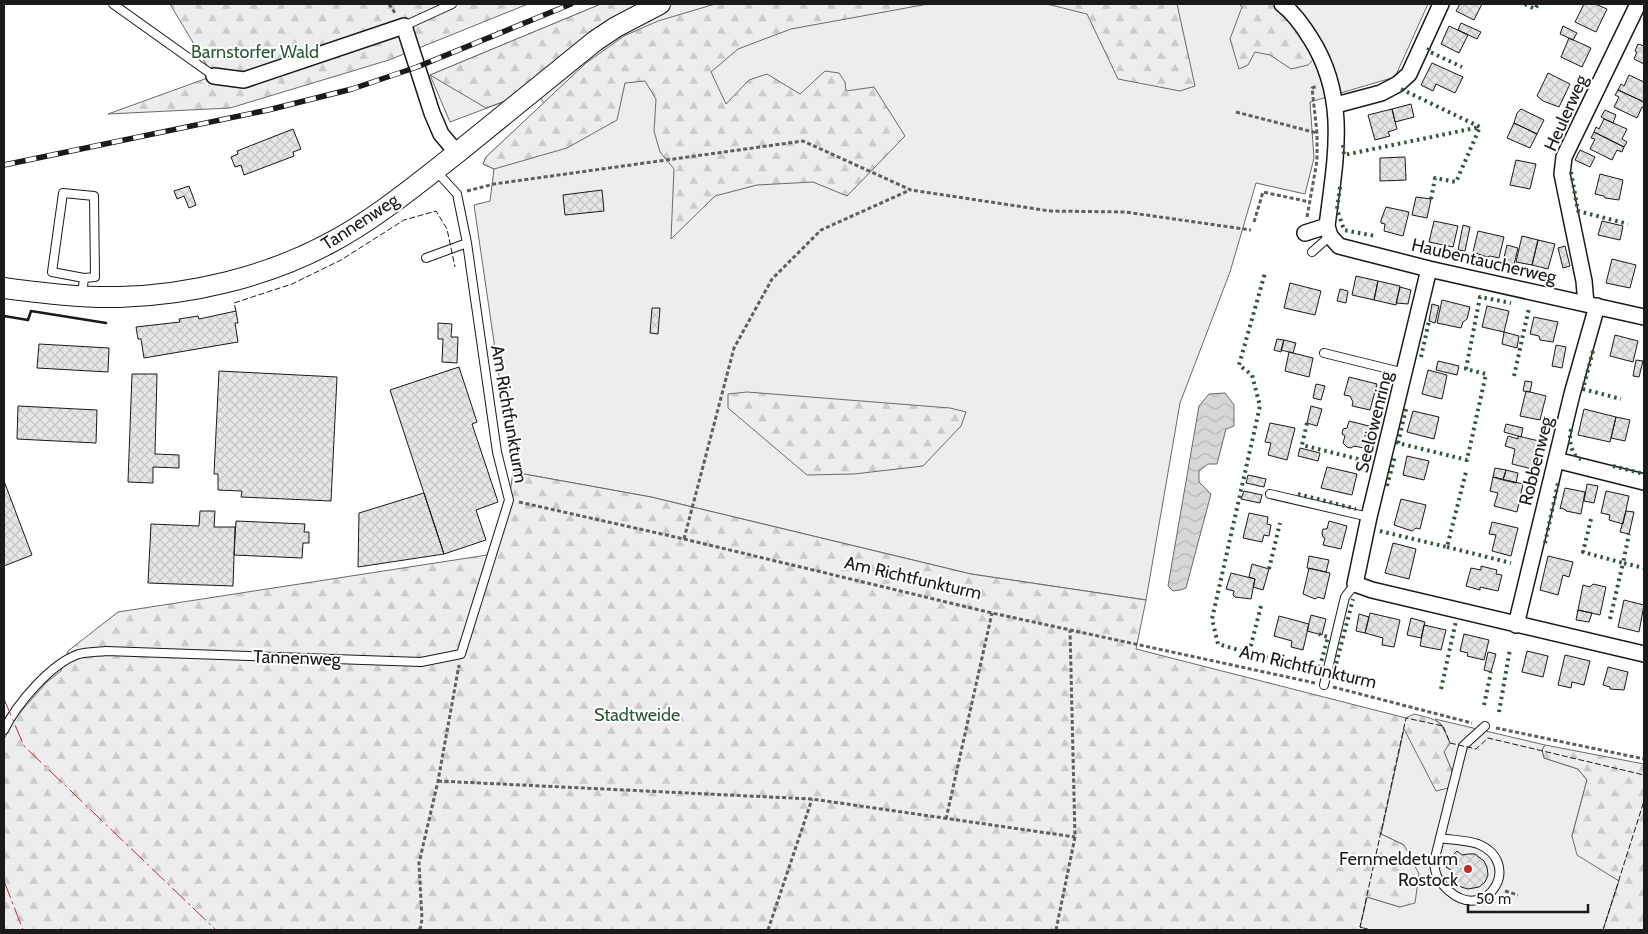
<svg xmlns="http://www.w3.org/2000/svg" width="1648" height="934" font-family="Cabin,sans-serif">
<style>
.grass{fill:#ededed;stroke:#6a6a6a}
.forest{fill:url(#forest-firs);stroke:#6a6a6a}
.water{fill:url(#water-waves);stroke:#6a6a6a}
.building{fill:url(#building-cross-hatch);stroke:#1a1a1a}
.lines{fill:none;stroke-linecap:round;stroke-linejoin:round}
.lane-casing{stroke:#1a1a1a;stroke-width:10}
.street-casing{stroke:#1a1a1a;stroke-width:18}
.secondary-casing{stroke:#1a1a1a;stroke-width:22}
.path{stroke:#5f5f5f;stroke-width:3;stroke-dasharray:4 2.5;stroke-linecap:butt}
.lane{stroke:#fff;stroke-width:8}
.street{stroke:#fff;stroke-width:15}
.secondary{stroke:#fff;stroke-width:20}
.rail-casing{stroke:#1a1a1a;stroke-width:5.5}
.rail{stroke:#fff;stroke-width:4;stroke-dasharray:11;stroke-linecap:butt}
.hedge{stroke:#2b5a34;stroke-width:4;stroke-dasharray:2.5 4;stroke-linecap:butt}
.fence{stroke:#1a1a1a;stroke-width:1;stroke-dasharray:6 2.5;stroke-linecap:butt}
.wall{stroke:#1a1a1a;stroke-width:2.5}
.power{stroke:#c62828;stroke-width:1;stroke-dasharray:18 4 2.5 4;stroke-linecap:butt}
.poi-dot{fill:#c62828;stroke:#fff;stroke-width:2}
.labels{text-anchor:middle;stroke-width:4;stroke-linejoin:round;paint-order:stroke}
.park-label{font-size:18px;fill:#2b5a34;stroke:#fff}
.street-label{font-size:18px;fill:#1a1a1a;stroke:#fff}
.poi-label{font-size:18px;fill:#1a1a1a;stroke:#fff;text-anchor:end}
</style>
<defs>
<pattern id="forest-firs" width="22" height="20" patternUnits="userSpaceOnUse" patternTransform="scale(1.25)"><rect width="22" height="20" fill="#ededed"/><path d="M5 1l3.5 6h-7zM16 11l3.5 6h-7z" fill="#cbcbcb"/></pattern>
<pattern id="water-waves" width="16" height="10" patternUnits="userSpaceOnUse" patternTransform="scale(1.25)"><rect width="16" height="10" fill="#d7d7d7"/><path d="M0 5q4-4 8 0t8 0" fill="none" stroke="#b8b8b8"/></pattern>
<pattern id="building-cross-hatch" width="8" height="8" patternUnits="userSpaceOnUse" patternTransform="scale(1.25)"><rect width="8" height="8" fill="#e6e6e6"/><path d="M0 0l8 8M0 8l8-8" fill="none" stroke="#c5c5c5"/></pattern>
</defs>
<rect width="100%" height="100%" fill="#fff"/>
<!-- grass -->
<path class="grass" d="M601,4h827l-33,73 -85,25 4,56 -9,36 -49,-11 -26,89 -50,131 -34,197 -175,-26 -320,-77 -138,-25 -39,-267 16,-4 4,-32 -11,-5 3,-7 58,-54 -9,-13 -85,32 -20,-47z
M1435,719l110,26 -3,5 2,8 34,11 9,11 -15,56 47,45 -16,49h-233l-10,-3 7,-30 33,10 4,-62 -23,-11 23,-106 49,45 -9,-21 -1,-26z"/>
<!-- forest -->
<path class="forest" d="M170,4h358l-139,56 -159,48 -122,6 105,-38z
M601,4h42l-108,86 -49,18 -56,-33z
M715,4h213l-137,25 -53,20 -27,23 15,32 23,-24 18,-6 33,20 25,-23 14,2 6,9 1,9 28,-4 31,49 -58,60 -34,-14 -56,3 -42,11 -44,43 3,-70 -14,-17 -6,-21 2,-32 -11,-18 -20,2 -8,37 -50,28 -73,21 -11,-5 3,-7 100,-94 38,-27 34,-15z
M1047,4h130l18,82 -15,5 -62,-12 -31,-65z
M1239,4h52l29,48 -12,13 -17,4 -21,-14 -15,-3 -7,13 -9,4 -9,-30 12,-32z
M747,392l203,16 16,4 -5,14 -38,40 -69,8 -47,1 -79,-67v-14z
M513,472l138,25 320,77 175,26 -10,49 270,69 8,-4c24,6 26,5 36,29l-6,9 9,21 -5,15 -12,3 -32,-62 -23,105 23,11 15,29 -4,29 -15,4 -33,-10 -7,30 10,3h-1366v-191l12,-22 31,-35 14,-11 7,-20 50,-39 369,-57 22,-55z
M1545,745l99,19v166h-41l16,-49 -42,-26 -5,-19 15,-56 -9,-11 -34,-11 -2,-8z"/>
<!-- water -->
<path class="water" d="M1225,393l9,12v21l-8,3 -9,35h-9l-9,7v11l12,12 -25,94 -6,2 -7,1 -5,-5 31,-180 10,-12z"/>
<!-- building -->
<path class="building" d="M1460,4h22l-8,16 -18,-9z
M1584,4h11l12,5 -11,23 -21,-10z
M1461,23l20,9 -4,7 -19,-9z
M1449,26l19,9 -9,18 -18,-9z
M1563,26l14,7 -4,7 -13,-6z
M1569,38l22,10 -9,19 -21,-10z
M1638,44l6,2v18l-10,-5 3,-7 -2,-1z
M1432,63l31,14 -8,16 -19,-9 -3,7 -12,-6z
M1548,73l22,11 -11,23 -16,-6 -6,-5z
M1629,75l15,7v20l-26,-12 3,-6 3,2z
M1618,90l26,12v6l-2,-1 -5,11 -23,-11 5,-10 -4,-2z
M1411,104l3,13 -19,5 -3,-13z
M1392,109l5,20 -9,3 2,4 -15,4 -7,-25z
M1521,109l23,11 -7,14 -23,-11 3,-10z
M1605,110l11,5 -3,8 -12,-6z
M1604,119l23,10 -5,10 5,3 -3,5 -30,-15 2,-5 3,2z
M1514,123l23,11 -7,14 -23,-10z
M293,129l8,20 -8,3 1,4 -50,19 -3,-10 -6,2 -4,-10 7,-3 -1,-3z
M1594,132l30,15 -2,5 -5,-2 -5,10 -22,-11 5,-10 -4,-1z
M1580,150l15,7 -5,10 -15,-7z
M1405,157l1,23 -26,1v-23z
M1516,160l20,4 -6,25 -20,-4z
M1600,174l23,6 -4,20 -14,-2 -1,-2 -9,-2z
M189,186l7,19 -7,3 -5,-12 -7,3 -3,-8z
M602,190l2,21 -39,4 -2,-20z
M1416,197l15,2 -4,19 -15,-3z
M1386,207l23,5 -6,24 -19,-5 1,-7 -4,-1v-3z
M1434,221l24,5 -5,21 -24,-5z
M1602,221l21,5 -3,14 -22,-5z
M1463,225l7,2 -5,24 -7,-1z
M1478,231l26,6 -5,21 -9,-2 -3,1 -14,-5z
M1522,236l16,4 -6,25 -16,-3z
M1538,240l17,4 -7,25 -16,-4z
M1507,245l11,3 -5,21 -11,-3z
M1565,246l5,20 -7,2 -5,-20z
M1612,259l24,6 -6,23 -24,-5z
M1356,276l22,5 -4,19 -22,-5z
M1378,281l22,5 -4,19 -22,-5z
M1290,283l31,8 -6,24 -31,-7z
M1400,287l11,3 -3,14 -12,-1z
M1340,289l8,2 -2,12 -9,-2z
M1442,300l28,7 -3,12 -4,3 -2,6 -24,-5z
M1432,304l7,2 -4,17 -6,-2z
M1487,306l22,5 -5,21 -22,-5z
M652,308h8l-2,26 -8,-1z
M236,311l2,12h-3l3,19 -94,16 -3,-19h-3l-2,-12 44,-5 -1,-3 19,-3 1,3z
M1534,317l24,5 -5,20 -13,-2 -1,-4 -9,-2z
M438,323l14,1 -1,13h7l-1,26 -15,-1 1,-23h-5z
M1504,332l15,4 -2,12 -15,-4z
M1615,335l23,6 -5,21 -23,-6z
M1277,339l7,1 -3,12 -7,-2z
M1284,340l12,3 -3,10 -12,-3z
M39,344l70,4 -1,24 -71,-4z
M1556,345l10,2 -4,21 -10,-2z
M1289,352l24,6 -4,19 -24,-6z
M1636,360l7,1 -4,16 -6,-1z
M1438,361l21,5 -2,9 -21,-5z
M459,367l18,55 -5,2 26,78 -22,8 10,30 -42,14 -54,-164z
M1428,370l19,5 -5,24 -20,-5z
M219,371l118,6 -6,124 -90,-4 1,-6 -24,-1v-16h-4z
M132,374h25l-2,80 24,1v13l-26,-1v16l-25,-1z
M1349,377l28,7 -7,26 -18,-4 1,-4 -3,-6 -6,-1z
M1525,381l7,1 -2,10 -7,-1z
M1316,384l9,2 -4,14 -8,-2z
M1526,391l20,5 -6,24 -20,-4z
M18,406l79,4 -1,33 -79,-4z
M1311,406l11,3 -5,17 -10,-3z
M1584,409l32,8 -6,25 -32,-7z
M1413,411l26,6 -5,22 -27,-7z
M1616,417l14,3 -5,21 -14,-3z
M1349,421l20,5 -2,16h-2l-1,6 -10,-2 -3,2 -4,-1 -4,-4 2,-7 -3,-2 1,-5 4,-1z
M1270,423l25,5 -8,32 -19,-5 3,-12 -6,-1z
M1506,424l17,4 -2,9 -17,-5z
M1508,436l10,3v-3l21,5 -7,28 -20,-5 3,-15 -10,-3z
M1300,448l20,5 -2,8 -20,-5z
M1407,456l22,5 -5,19 -21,-5z
M1327,467l30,7 -5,21 -31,-7z
M1495,468l11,2 -3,10 -10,-3z
M1506,470l12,3 -2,10 -13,-3z
M1248,475l18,4 -2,8 -18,-4z
M1493,477l30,7 -6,28 -23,-6 4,-13 -8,-2z
M4,481l28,74 -28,11z
M1587,484l11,2 -4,17 -10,-2z
M1565,488l20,4 -4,22 -15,-3v-1l-5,-2 -1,1z
M1244,491l18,4 -2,8 -19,-4z
M1606,491l23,5 -6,28 -14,-4 1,-5 -9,-2z
M424,493l20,61 -86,13 1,-54z
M1401,499l25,6 -6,24 -4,-1 -4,3 -18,-6z
M200,511h15l-1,16h21l-2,59 -85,-3 3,-59 48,2z
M1626,511l8,1 -5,22 -9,-2z
M1249,513l19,4 -1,7 4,1 -2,11 -5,-1 -2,7 -19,-4z
M236,521l69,3 -1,8h5v11h-6l-1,15 -68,-3z
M1329,521l18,5 -6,23 -18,-4 2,-7 -2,-1 -1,-4 1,-4h4z
M1492,522l26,6 -7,28 -19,-5 4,-16 -7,-1z
M1393,543l23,6 -7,30 -24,-6z
M1309,556l20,4 -3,12 -19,-4z
M1548,556l25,6 -4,15 -6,-2 -5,20 -18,-5z
M1252,564l17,5 -6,21 -10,-3 2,-8 -6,-2z
M1481,566l16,4 -1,4 6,1 -4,16 -18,-4v3l-14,-4 5,-18 10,2z
M1309,568l21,5 -6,26 -6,-2 -3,2 -12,-5z
M1231,573l24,6 -4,20 -16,-2 -2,-2 1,-4 -8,-2z
M1593,584l13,3 -6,28 -22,-5 5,-25 7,2z
M1624,600l20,5 -5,27 -21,-5z
M1578,610l14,3 -3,9 -13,-2z
M1370,613l30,7 -6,27 -12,-2 1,-7 -18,-5z
M1359,614l10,3 -4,16 -9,-2z
M1311,615l15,4 -4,16 -15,-4z
M1279,616l30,8 -6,26 -12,-3 1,-6 -18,-5z
M1411,618l14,4 -4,16 -14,-3z
M1424,625l22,5 -5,20 -21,-4z
M1464,634l25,6 -5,20 -17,-4 1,-3 -8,-2z
M1527,651l21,5 -5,21 -21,-5z
M1488,652l8,2 -5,18 -7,-2z
M1565,655l25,6 -6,24 -12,-3 -1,6 -13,-3z
M1608,667l20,5 -4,18 -14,-1v-2l-7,-2z
M1457,851l5,4 6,-1h7l9,7 3,6 1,8 -3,7 -6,5 -11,2 -7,-2 -5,-5 -4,-11 -6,-4 4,-9z"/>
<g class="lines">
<!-- lane casing -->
<g class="lane-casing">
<path id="lane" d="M113,4l101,72
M404,26l48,-22
M1312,252l18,-16
M426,258l41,-15
M82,295l2,-17 11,-1 -1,-81 -31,-3 -11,79 32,6
M1324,353l81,20
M1270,494l99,23
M1324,685l21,-88 10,-13
M4,730c12,-25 47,-67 75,-76 8,-2 19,-2 27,-3l315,11 40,-8 48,-154 -12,-48 -30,-209 -10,-49 -21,-23
M1440,838c12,2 26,2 38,6 46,19 9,80 -29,47 -10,-9 -14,-15 -15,-29l29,-116 22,-20"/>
</g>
<!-- street casing -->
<g class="street-casing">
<path id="street" d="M1282,4c12,9 21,22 29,35 38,60 24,121 16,187l3,10 9,10 90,23 215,48
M214,76l30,4 160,-54 28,87 9,21 16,19
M1336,105l45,-12 17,-9 11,-10 32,-70
M1305,233l22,-7
M1429,269l-60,248 -14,67 17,6 272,64
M1586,304l-2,-23 -22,-107 2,-17 74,-153
M1556,460l88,22
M1516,625l56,-231 25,-88"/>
</g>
<!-- secondary casing -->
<g class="secondary-casing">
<path id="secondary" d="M4,288c39,5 77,10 116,9 70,-2 146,-20 208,-53 46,-24 88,-59 129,-91 46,-37 92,-75 138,-112l21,-14 44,-23"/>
</g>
<!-- path -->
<path class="path" d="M389,4l6,9
M1236,112l81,21
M467,191l27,-7 309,-43 108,49 139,21 75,1 126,18
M1307,217l10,-56v-28l-5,-45 6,-2
M1254,222l9,-30 47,10
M519,502l165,37 308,74 323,70
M684,539l50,-191 38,-69 49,-49 89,-40
M1333,687l139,36
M1496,728l148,31
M438,781l374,18 263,38
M946,819l46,-206
M1505,891l13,4
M420,930l2,-11 -3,-56 19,-82 21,-116
M768,930l44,-131
M1056,930l19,-93 -5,-207"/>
<!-- lane -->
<use href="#lane" class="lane"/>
<!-- street -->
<use href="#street" class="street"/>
<!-- secondary -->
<use href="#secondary" class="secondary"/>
<!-- rail casing -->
<g class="rail-casing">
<path id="rail" d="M4,165l264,-55 84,-21 65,-22 154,-63"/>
</g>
<!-- rail -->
<use href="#rail" class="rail"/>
<!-- hedge -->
<path class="hedge" d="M1525,4l10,5 3,-5
M1429,48l-1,3 34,16
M1343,145l1,10 136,-28 -79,-38
M1571,172l7,39 50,13
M1340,187l-3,22 7,21 31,6
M1431,199l4,-21 21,4 24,-55
M1593,351l-10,38 38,10
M1421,357l8,-36
M1514,376l15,-68
M1406,409l-8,34 69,17 19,-86 -20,-5 14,-72 31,6
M1307,423l-5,22 68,17
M1571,429c-2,12 -1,19 6,29l4,1
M1613,466l31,8
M1387,486l8,-30
M1298,494l58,15
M1591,519l-8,33 40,11 6,-29
M1380,531l67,16 19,-75
M1545,543l13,-60
M1447,547l64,16
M1269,569l11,-46
M1261,606l-12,47 70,17 9,-33 -9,-3
M1610,619l13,-56 21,5
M1249,653l-31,-9 -6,-25 48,-213 -8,-31 -13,-10 26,-92
M1333,676l20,-77
M1441,689l15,-68
M1484,705l7,-33
M1499,712l11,-63"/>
<!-- fence -->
<path class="fence" d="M236,311l-2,-8 58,-19 49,-24 63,-40 32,-9 11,18 8,38
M1370,930l-10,-3 46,-209 37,8 7,17 26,6 12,-11 156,37
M1603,930l41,-129"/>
<!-- wall -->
<path class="wall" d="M4,316l24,4 3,-9 75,12"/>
<!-- power -->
<path class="power" d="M4,699l20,47 192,184
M4,881l19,49"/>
</g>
<!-- markers -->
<circle class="poi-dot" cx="1468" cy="869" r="5"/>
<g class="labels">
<!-- park labels -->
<g class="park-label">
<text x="255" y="58">Barnstorfer Wald</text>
<text x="637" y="721">Stadtweide</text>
</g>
<!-- street labels -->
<g class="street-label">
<text transform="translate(1566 113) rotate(-66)" y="6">Heulerweg</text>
<text transform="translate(360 222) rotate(-33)" y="6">Tannenweg</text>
<text transform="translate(1484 261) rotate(13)" y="6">Haubentaucherweg</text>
<text transform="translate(509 414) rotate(80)" y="6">Am Richtfunkturm</text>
<text transform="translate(1374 422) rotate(-76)" y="6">Seelöwenring</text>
<text transform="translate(1536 461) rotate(-76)" y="6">Robbenweg</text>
<text transform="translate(913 578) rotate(13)" y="6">Am Richtfunkturm</text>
<text transform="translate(297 658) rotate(2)" y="6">Tannenweg</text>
<text transform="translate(1308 667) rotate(13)" y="6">Am Richtfunkturm</text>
</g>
<!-- poi labels -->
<g class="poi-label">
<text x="1458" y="865">Fernmeldeturm<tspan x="1458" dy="21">Rostock</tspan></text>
</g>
</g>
<!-- border -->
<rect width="1648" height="934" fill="none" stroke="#1a1a1a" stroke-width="10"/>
<!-- scale -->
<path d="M1468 904v8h120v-8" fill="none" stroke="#1a1a1a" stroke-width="2.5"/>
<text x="1476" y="904" font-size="15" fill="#1a1a1a" stroke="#ffffff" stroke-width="4" paint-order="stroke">50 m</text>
</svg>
